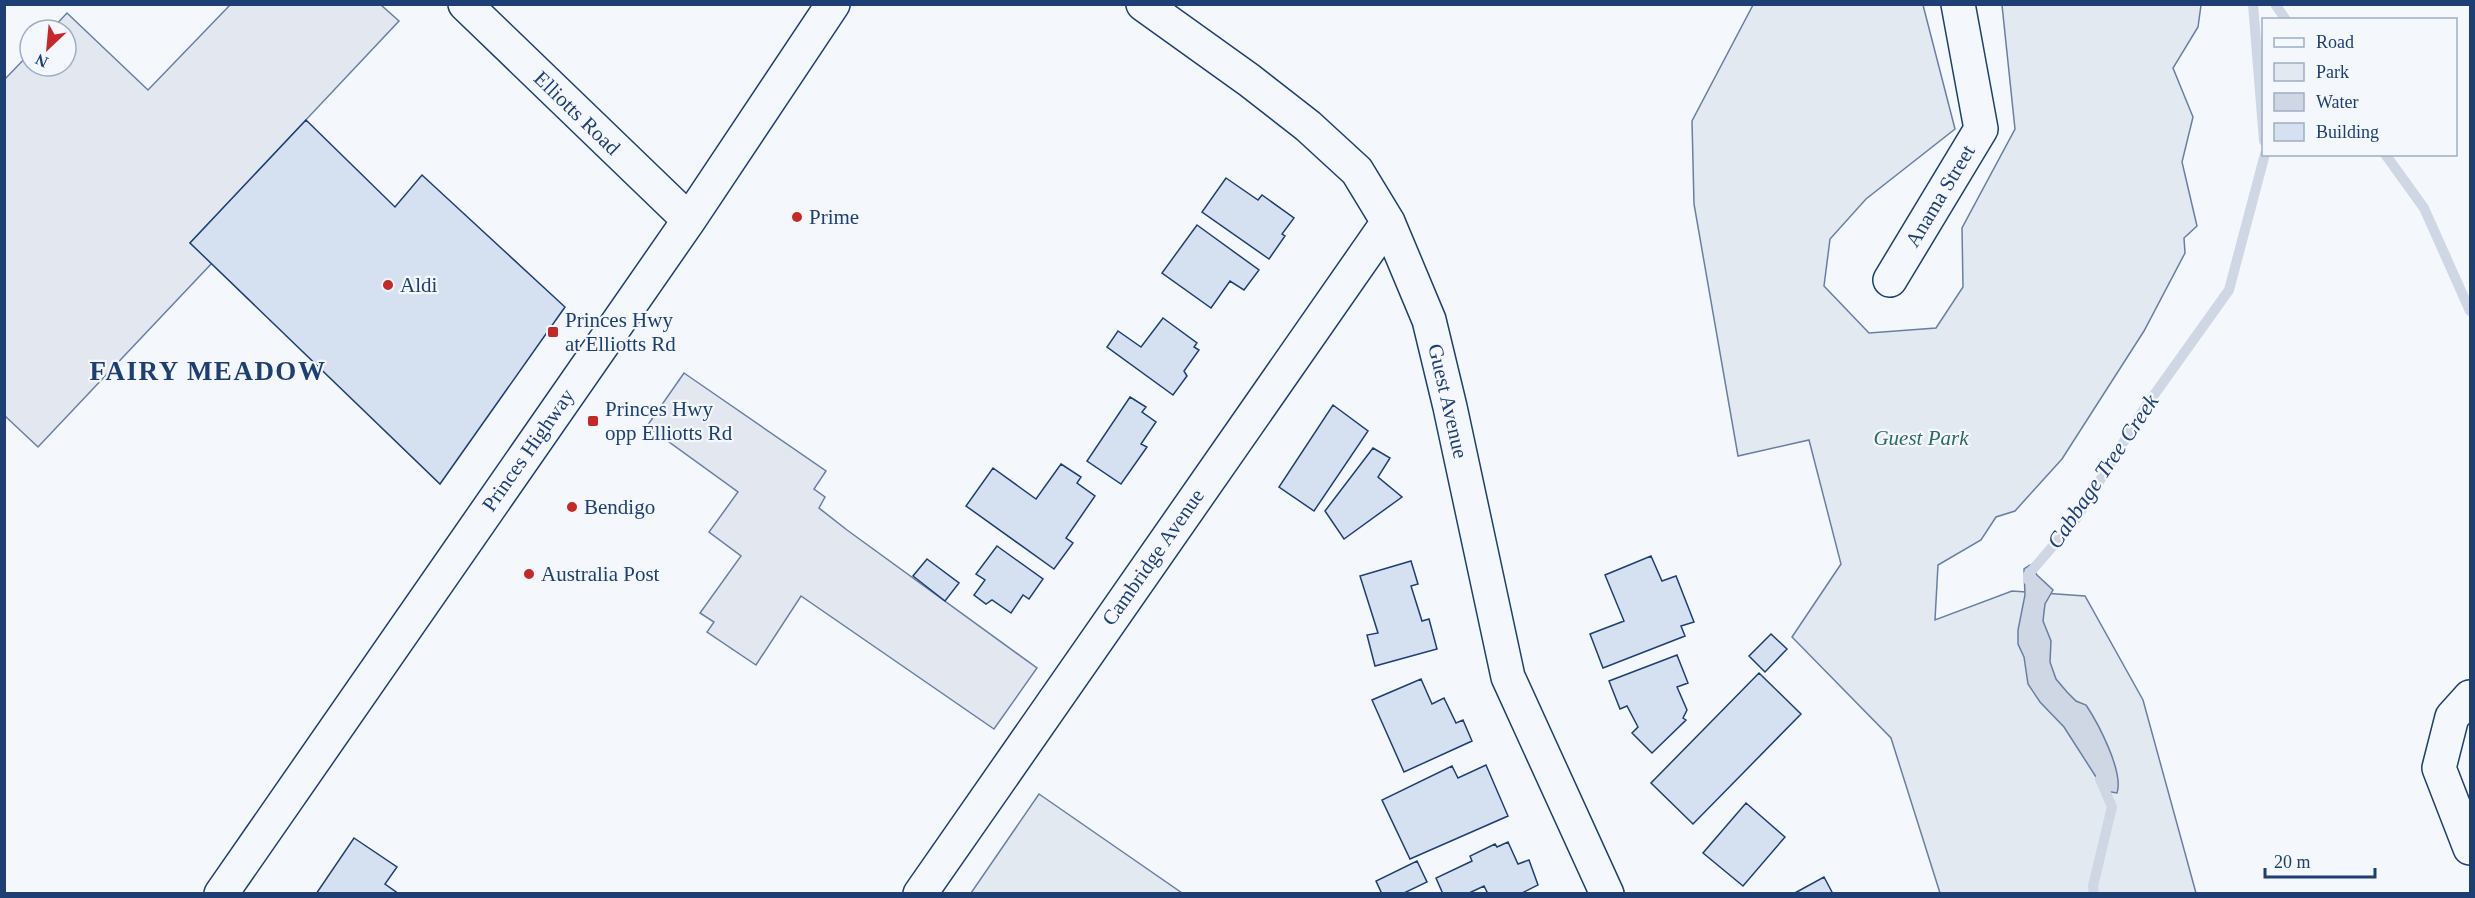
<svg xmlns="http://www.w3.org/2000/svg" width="2475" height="898" font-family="Georgia,serif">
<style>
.green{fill:#e3e9f0;stroke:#687fa3;stroke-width:1.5}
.parking{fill:#e3e8f0;stroke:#687fa3;stroke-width:1.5}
.water{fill:#cfd7e4;stroke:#687fa3;stroke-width:1.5}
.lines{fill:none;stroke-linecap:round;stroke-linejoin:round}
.stream{stroke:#cfd7e4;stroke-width:10}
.building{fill:#d5e0f0;stroke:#1d3f73;stroke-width:1.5}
.minor-casing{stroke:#1d3f73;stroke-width:36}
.major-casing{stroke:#1d3f73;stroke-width:36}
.minor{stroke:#f4f7fb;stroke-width:33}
.major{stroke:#f4f7fb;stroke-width:33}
.poi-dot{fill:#c62828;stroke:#f4f7fb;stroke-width:2}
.labels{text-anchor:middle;stroke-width:4.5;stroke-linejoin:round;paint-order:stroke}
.street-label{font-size:21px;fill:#1d3f73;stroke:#f4f7fb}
.poi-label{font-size:21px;fill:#1d3f73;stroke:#f4f7fb;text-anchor:start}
.park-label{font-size:21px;font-style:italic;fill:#2c6c60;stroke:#f4f7fb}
.water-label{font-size:22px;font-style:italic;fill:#1d3f73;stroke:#f4f7fb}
.district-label{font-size:27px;font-weight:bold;letter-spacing:1.5px;fill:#1d3f73;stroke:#f4f7fb}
</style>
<rect width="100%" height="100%" fill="#f4f7fb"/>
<!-- green -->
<path class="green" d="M1753,5h170l32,124 -89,70 -36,40 -6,47 45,47 67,-5 27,-41 -1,-59 53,-99 -13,-124h199l-3,22 -25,41 20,49 -11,45 15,64 -13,12 1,15 -41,78 -82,128 -47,52 -19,6 -15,23 -43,25 -3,55 77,-29 73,5 58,104 53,193h-256l-49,-155 -99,-101 49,-73 -32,-124 -71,16 -44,-252 -2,-83z
M1039,794l143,99h-211z"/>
<!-- parking -->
<path class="parking" d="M230,5h151l18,16 -209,222 22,20 -174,184 -33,-31 -1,-336 26,-27v13h36v-36h-15l16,-17 81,77z
M684,373l142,98 -12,18 11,8 -6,11 28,22 190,138 -43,61 -193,-133 -45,69 -49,-33 7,-10 -14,-9 41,-57 -32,-24 29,-40 -91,-66z"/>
<!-- water -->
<path class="water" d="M2030,565l7,10 16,15 -8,14 -2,17 8,20 -1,21 6,17 11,13 9,9 10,4c12,18 38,67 31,88l-12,-2 -41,-64 -24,-25 -12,-18 -4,-27 -6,-13v-14l7,-35 -1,-26z"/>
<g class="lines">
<!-- stream -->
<path class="stream" d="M2253,4l11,137
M2275,4l11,16
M2385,154l39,54 46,103
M2028,580v-5l48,-56 68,-110 85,-119 36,-136
M2094,894l-1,-8 19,-79 -12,-28"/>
</g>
<!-- building -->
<path class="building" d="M306,120l89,87 27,-32 143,132 -125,177 -250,-241z
M1226,178l32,22 4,-5 32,23 -12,16 3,2 -16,23 -67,-47z
M1197,225l62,45 -15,20 -14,-9 -19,27 -49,-35z
M1163,318l34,25 -3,4 5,3 -15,21 3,5 -14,19 -66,-48 11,-16 23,16z
M1130,397l16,10 -4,5 14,10 -15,22 6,3 -26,37 -34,-23z
M1333,405l35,26 -54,80 -35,-24z
M1373,448l17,10 -12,19 24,20 -58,42 -19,-28z
M1061,464l20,13 -4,6 18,13 -29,42 7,5 -19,26 -88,-63 27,-38 43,31z
M997,546l46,33 -14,20 -6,-4 -12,18 -19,-13 -6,4 -12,-9 11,-15 -9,-6z
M1651,556l11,25 14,-5 18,46 -13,4 4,10 -82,32 -13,-34 34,-13 -19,-46z
M927,559l32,24 -14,18 -32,-25z
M1411,561l7,23 -7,2 11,35 7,-2 8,30 -62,17 -8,-31 11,-2 -18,-57z
M1771,634l16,15 -22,23 -16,-16z
M1677,655l11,28 -11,4 10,23 -4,8 3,2 -34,33 -20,-20 6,-6 -11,-21 -7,3 -11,-28z
M1759,673l42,41 -108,110 -42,-41z
M1421,679l11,25 12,-6 12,25 7,-3 9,21 -68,31 -32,-72z
M1486,765l22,51 -98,43 -28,-59 70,-34 6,12z
M1746,803l39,34 -42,49 -40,-33z
M354,838l43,29 -12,17 14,10h-83z
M1508,842l10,22 11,-4 9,25 -18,9h-32l-4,-8 -17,8h-24l-7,-16 36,-17 -2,-5 25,-12 2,3z
M1417,861l10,21 -25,12h-20l-6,-13z
M1824,877l9,17h-40z"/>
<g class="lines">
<!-- minor casing -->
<g class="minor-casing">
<path id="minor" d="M1143,4l106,76 59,46 49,45 31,51 41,98 21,87 58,270 99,217
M1890,280l91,-151 -23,-125
M2470,697l-18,20 -13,51 31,80
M920,894l468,-672"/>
</g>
<!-- major casing -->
<g class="major-casing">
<path id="major" d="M465,4l224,216
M221,894l468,-674 144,-216"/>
</g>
<!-- minor -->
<use href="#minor" class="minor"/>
<!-- major -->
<use href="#major" class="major"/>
</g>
<!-- markers -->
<g class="poi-dot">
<circle cx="797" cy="217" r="6"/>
<circle cx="388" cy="285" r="6"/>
<rect x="547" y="326" width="12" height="12" rx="3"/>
<rect x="587" y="415" width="12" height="12" rx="3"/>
<circle cx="572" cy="507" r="6"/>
<circle cx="529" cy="574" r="6"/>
</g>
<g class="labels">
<!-- street labels -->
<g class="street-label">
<text transform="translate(577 113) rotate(44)" y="7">Elliotts Road</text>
<text transform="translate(1940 196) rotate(-59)" y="7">Anama Street</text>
<text transform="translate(1448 401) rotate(77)" y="7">Guest Avenue</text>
<text transform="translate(528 450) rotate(-55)" y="7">Princes Highway</text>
<text transform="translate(1153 557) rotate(-55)" y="7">Cambridge Avenue</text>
</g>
<!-- poi labels -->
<g class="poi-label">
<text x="809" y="224">Prime</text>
<text x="400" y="292">Aldi</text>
<text x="565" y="327">Princes Hwy<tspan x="565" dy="24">at Elliotts Rd</tspan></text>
<text x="605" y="416">Princes Hwy<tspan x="605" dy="24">opp Elliotts Rd</tspan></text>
<text x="584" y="514">Bendigo</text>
<text x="541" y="581">Australia Post</text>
</g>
<!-- park labels -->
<g class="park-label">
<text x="1921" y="445">Guest Park</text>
</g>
<!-- water labels -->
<g class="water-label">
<text transform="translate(2102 471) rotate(-56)" y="8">Cabbage Tree Creek</text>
</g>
<!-- district labels -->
<g class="district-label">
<text x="208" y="380">FAIRY MEADOW</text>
</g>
</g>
<!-- border -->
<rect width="2475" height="898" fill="none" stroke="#1d3f73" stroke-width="12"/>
<!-- legend -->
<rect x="2262" y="18" width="195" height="138" fill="#f4f7fb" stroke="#9eadc5" stroke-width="1.5"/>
<rect x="2274" y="38" width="30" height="9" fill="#f4f7fb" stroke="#9eadc5" stroke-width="1.5"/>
<text x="2316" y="48" font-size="18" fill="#1d3f73">Road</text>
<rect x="2274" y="63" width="30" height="18" fill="#e3e9f0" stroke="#9eadc5" stroke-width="1.5"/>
<text x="2316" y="78" font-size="18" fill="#1d3f73">Park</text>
<rect x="2274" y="93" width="30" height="18" fill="#cfd7e4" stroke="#9eadc5" stroke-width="1.5"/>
<text x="2316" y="108" font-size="18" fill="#1d3f73">Water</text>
<rect x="2274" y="123" width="30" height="18" fill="#d5e0f0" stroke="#9eadc5" stroke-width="1.5"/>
<text x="2316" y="138" font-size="18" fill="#1d3f73">Building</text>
<!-- north arrow -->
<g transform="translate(48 48) rotate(206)"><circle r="28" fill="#f4f7fb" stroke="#9eadc5" stroke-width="1.5"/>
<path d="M0-4.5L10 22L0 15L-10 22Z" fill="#c62828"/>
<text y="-9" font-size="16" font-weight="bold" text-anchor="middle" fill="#1d3f73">N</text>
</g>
<!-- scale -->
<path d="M2265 868v9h110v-9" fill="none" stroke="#1d3f73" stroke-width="3"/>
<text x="2274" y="868" font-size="18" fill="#1d3f73" stroke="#f4f7fb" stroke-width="4.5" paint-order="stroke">20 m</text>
</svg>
